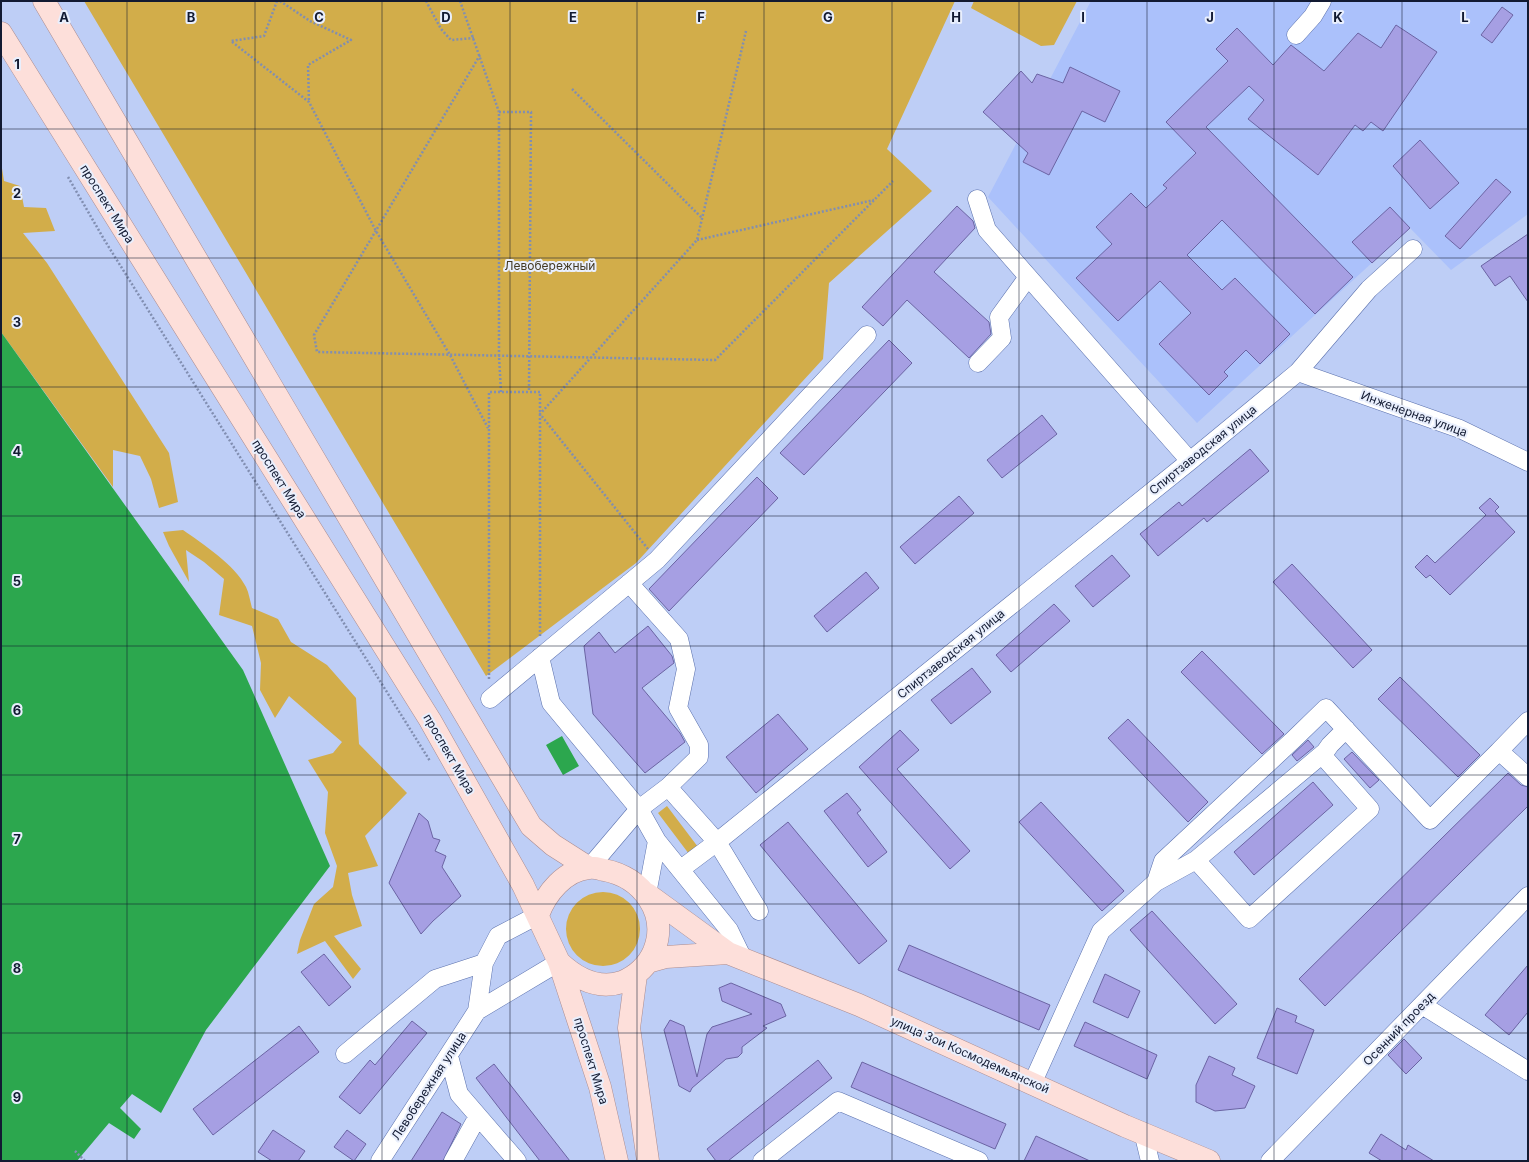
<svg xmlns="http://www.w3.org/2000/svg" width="1529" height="1162" font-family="Inter,sans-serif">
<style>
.built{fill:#abc1fb}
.green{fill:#d2ad4a}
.water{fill:#2ca74e}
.building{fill:#a69fe3;stroke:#6b64a3}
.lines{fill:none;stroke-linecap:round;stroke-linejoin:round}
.minor-casing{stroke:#5b71ad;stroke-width:19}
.major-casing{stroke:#aa8c90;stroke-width:23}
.path{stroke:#818eb1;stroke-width:2.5;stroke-dasharray:2 2;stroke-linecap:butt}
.minor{stroke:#fff;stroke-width:18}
.major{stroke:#fddfda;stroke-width:22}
.grid{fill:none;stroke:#121a32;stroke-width:1;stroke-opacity:0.55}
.labels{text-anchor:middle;stroke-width:4;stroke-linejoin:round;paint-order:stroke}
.street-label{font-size:12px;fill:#121a32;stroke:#e9effd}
.park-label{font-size:12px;fill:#433922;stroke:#e9effd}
.grid-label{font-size:13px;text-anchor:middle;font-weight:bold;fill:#121a32;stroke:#e9effd;stroke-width:4;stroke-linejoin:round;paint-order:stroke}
</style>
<rect width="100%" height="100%" fill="#becef6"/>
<!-- built -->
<path class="built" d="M1091,1h437v213l-77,56 -41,-42 -213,195 -209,-226z"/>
<!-- green -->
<path class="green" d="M84,1h871l-68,148 45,42 -103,92 -6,76 -187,204 -150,113z
M974,1h103l-23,44 -13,1 -70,-38z
M1,162l3,19 16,5 4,21 22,1 9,23 -32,2 24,30 122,190 9,49 -19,6 -8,-29 -11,-23 -27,-6v37l-112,-155z
M183,530c20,14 52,35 63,57 3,6 4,14 6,21l26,11 13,23 36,23 29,33 3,46 48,49 -42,43 13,30 -30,7 4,22 10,31 -28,10 27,33 -8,10 -28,-38 -28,13 3,-14 14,-36 19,-17 4,-21 -12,-33 3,-41 -20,-32 25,-7 9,-11 -53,-46 -14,22 -15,-28 1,-27 -9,-37 -33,-11 5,-36 -20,-17 -18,-12 3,32 -20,-36 -6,-14z
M667,806l31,41 -9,7 -31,-41z
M566 929a37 37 0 1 1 74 0a37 37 0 1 1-74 0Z"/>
<!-- water -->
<path class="water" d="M1,332l242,338 87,196 -124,164 -45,83 -29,-19 -12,14 21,21 -7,10 -25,-16 -32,38h-76z
M562,736l17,30 -16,9 -17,-30z"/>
<!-- building -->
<path class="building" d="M1502,7l11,8 -21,28 -11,-8z
M1396,25l41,27 -54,79 -12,-9 -8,9 -8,-6 -37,50 -70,-56 16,-19 -15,-14 -43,41 147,150 -38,37 -93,-94 -35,35 35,35 13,-12 55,56 -30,30 -14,-14 -22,22 4,4 -19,19 -50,-51 32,-31 -31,-32 -42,40 -42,-43 36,-34 -16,-17 35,-34 15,15 21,-20 -4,-3 33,-32 -30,-31 62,-61 -12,-12 21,-21 36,37 18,-20 33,26 34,-38 23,15z
M1070,67l50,24 -15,31 -23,-11 -33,64 -26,-13 5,-9 -45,-41 38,-41 11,12 5,-9 26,9z
M1420,140l39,43 -29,26 -37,-43z
M1496,179l15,13 -51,57 -15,-13z
M957,206l16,15 2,7 -41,44 55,50 2,12 -22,24 -62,-58 -24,26 -21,-19z
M1390,207l20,21 -38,35 -20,-21z
M1528,234v68l-18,-26 -15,10 -14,-20z
M889,340l23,23 -108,112 -24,-22z
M1042,415l15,19 -55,44 -15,-18z
M1250,449l19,22 -62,51 -3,-4 -46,38 -18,-22 39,-32 3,4z
M757,477l21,21 -109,113 -20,-22z
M959,496l15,17 -59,51 -15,-17z
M1490,498l9,9 -4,4 20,21 -65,63 -20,-20 -4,3 -11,-11 12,-12 8,8 51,-48 -7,-7z
M1112,555l18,21 -37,31 -18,-21z
M1292,564l80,86 -19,18 -80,-86z
M866,572l13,16 -52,44 -13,-16z
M1054,604l16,17 -59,51 -15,-17z
M648,626l24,30 2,7 -32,25 38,45 5,9 -40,31 -52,-59 -9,-68 15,-14 16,21z
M1202,651l82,83 -22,20 -81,-82z
M972,668l19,24 -40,32 -20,-24z
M1400,677l80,78 -22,22 -80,-78z
M778,714l30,35 -52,44 -30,-36z
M1128,719l80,83 -20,20 -80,-84z
M900,730l19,20 -22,19 73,82 -20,18 -91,-102z
M1308,740l6,7 -17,14 -5,-6z
M1352,752l27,28 -9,8 -26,-29z
M1508,773l13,12 7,2v19l-203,200 -26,-27z
M1313,782l20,23 -79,70 -20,-23z
M847,793l14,17 -4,3 30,39 -19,15 -44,-56z
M1041,802l83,89 -22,20 -83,-89z
M419,813l9,8 5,17 7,2 -5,11 11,5 -4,11 19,29 -28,25 -12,13 -32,-51z
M788,822l99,119 -28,23 -99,-119z
M1152,911l85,93 -22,20 -85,-94z
M909,945l141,60 -11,25 -141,-60z
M324,954l27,33 -22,19 -28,-34z
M1528,965v47l-19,23 -24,-20z
M1105,974l35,17 -12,27 -35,-16z
M731,983l50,21 5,12 -23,10 4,2 -25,19v6l-4,4 -12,2 -34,29 -2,4 -11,-6 -15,-56 6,-10 14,6 13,51 10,-43 5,-7 40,-13 -30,-13 -3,-13z
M1277,1008l20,8 -2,6 19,8 -17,44 -40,-16z
M412,1021l15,12 -67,81 -21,-17 31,-37 5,5z
M1085,1022l72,33 -10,24 -73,-33z
M299,1026l20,26 -106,83 -20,-26z
M1404,1039l18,19 -16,16 -18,-19z
M1209,1056l26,12 -3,7 23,11 -10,22 -30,3 -19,-9v-17z
M818,1060l14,18 -104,83h-12l-9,-12z
M862,1062l144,62 -11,25 -144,-62z
M494,1064l76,97h-30l-64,-83z
M442,1112l19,12 -18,37h-32z
M273,1130l32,21 -7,10h-26l-14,-9z
M347,1130l19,14 -12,17 -20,-14z
M1381,1134l25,16 2,-5 26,16h-52l-13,-8z
M1036,1136l54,25h-66z"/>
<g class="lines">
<!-- minor casing -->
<g class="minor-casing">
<path id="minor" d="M1296,35l17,-19 9,-15
M977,199l10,31 203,231
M978,363l24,-25 -3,-21 29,-40
M1298,372l162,57 68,33
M629,583l50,56 7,30 -8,39 21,37v12l-31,30
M540,657l11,46 88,106 -50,59
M490,699l167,-139 210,-225
M1528,721l-29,30 29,26
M1196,860l53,59 121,-110 -48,-54
M681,869l36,-27 42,69
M1156,882l40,-22 129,-108 5,-7 16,-16
M647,894l10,-53
M743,959l-14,-29 -72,-89 -18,-32 29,-22 49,55 473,-381 108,-89 71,-83 44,-40
M1422,1005l106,66
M477,1011l82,-49
M345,1054l90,-75 49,-16
M449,1056l10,38 58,67
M1032,1084l69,-153 55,-49 7,-21 130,-121 33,-32 104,112 69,-69
M1143,1132l7,29
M380,1161l97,-150 7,-48 14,-27 40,-21
M453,1161l25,-45
M762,1161l76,-60 141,60
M1270,1161l258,-265"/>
</g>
<!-- major casing -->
<g class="major-casing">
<path id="major" d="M44,1l487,825 22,19 36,23
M1,33l429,687 93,165 36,77c17,16 39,28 63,20 14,-6 26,-17 32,-31 15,-38 -12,-74 -50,-81 -4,-1 -10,-3 -15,-2 -24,2 -43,25 -51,47
M647,894l81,59 131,52 266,121 84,35
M559,962l41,125 17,74
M648,962l18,-5 62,-4
M636,975l-7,53 19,133"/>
</g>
<!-- path -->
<path class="path" d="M277,1l-13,35 -33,5 78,61 67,129 74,124 39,75
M280,1l30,20 41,19 -43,25 1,37
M426,1l15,28 10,11 23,-2
M460,1l39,111
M480,55l-166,280 3,17 398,8 178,-179
M572,89l130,129
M68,177l37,64 325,520
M697,240l177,-40
M501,392l-2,-36v-244h32l-2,280
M648,549l-108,-135 157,-174 49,-209
M489,679v-287h51v246
M75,1151l10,10"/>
<!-- minor -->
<use href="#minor" class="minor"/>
<!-- major -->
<use href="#major" class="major"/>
</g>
<!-- grid -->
<path class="grid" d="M127,1v1160M255,1v1160M382,1v1160M510,1v1160M637,1v1160M764,1v1160M892,1v1160M1019,1v1160M1147,1v1160M1274,1v1160M1402,1v1160M1,129h1527M1,258h1527M1,387h1527M1,516h1527M1,646h1527M1,775h1527M1,904h1527M1,1033h1527"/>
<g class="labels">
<!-- street labels -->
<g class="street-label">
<text transform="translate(107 204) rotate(58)" y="4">проспект Мира</text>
<text transform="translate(1414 414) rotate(20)" y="4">Инженерная улица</text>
<text transform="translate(1203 450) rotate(-39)" y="4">Спиртзаводская улица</text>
<text transform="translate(279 479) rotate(58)" y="4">проспект Мира</text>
<text transform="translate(951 654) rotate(-39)" y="4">Спиртзаводская улица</text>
<text transform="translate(449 754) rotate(60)" y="4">проспект Мира</text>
<text transform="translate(1399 1029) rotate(-46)" y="4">Осенний проезд</text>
<text transform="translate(970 1055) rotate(24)" y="4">улица Зои Космодемьянской</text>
<text transform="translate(591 1061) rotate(73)" y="4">проспект Мира</text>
<text transform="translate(429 1086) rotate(-57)" y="4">Левобережная улица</text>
</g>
<!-- park labels -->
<g class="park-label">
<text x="550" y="270">Левобережный</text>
</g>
</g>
<g class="grid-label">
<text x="64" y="22">A</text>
<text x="191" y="22">B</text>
<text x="319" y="22">C</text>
<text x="446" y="22">D</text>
<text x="573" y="22">E</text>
<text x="701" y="22">F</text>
<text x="828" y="22">G</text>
<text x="956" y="22">H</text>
<text x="1083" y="22">I</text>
<text x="1210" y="22">J</text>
<text x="1338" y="22">K</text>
<text x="1465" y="22">L</text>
<text x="17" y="69">1</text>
<text x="17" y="198">2</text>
<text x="17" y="327">3</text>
<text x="17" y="456">4</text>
<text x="17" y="586">5</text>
<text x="17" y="715">6</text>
<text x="17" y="844">7</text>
<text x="17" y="973">8</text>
<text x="17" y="1102">9</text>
</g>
<!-- border -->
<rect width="1529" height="1162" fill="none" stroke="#121a32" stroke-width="4"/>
</svg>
